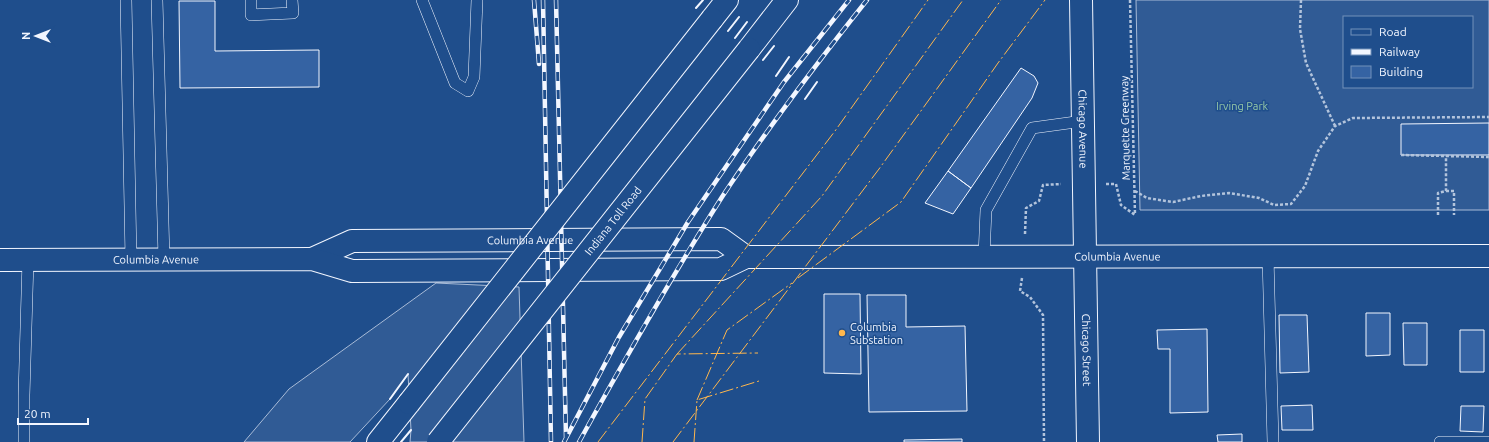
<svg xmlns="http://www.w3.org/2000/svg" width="1489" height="442" font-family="Ubuntu,sans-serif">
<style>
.built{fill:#305b95;stroke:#a8bbd7;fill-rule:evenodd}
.building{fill:#3563a3;stroke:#f2f6ff}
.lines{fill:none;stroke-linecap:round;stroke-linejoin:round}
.service-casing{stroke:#f2f6ff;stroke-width:12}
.tertiary-casing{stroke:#f2f6ff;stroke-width:24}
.secondary-casing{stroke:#f2f6ff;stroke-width:24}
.motorway-casing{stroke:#f2f6ff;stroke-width:24}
.path{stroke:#b3c4dc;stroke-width:2.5;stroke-dasharray:3 2;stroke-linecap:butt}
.service{stroke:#1f4e8c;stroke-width:11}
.tertiary{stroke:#1f4e8c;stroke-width:22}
.secondary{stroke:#1f4e8c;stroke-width:22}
.motorway{stroke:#1f4e8c;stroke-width:22}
.rail-casing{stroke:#f2f6ff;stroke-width:4.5}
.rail{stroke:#1f4e8c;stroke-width:3;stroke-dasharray:9;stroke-linecap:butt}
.motorway-bridge-casing{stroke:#f2f6ff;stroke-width:24;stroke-linecap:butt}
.motorway-bridge{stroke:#1f4e8c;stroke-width:22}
.wall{stroke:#f2f6ff;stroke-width:2}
.power{stroke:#ffb74d;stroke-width:1;stroke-dasharray:14 3 2 3;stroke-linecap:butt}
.poi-dot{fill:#ffb74d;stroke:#1f4e8c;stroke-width:1.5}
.labels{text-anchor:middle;stroke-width:3;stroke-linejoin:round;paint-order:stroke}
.park-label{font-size:11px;fill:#97c8a6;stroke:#1f4e8c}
.street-label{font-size:11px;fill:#f2f6ff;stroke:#1f4e8c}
.poi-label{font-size:11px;fill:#f2f6ff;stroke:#1f4e8c;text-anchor:start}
</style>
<rect width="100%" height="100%" fill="#1f4e8c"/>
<!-- built -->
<path class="built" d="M1136,0h353v210h-349zM1344,17h128v70h-128z
M436,283l83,4 5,155h-114l1,-12 -3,-56 -18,25 -40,43h-106l45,-53z"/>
<!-- building -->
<path class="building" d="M179,1h36v50l104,-1v37l-139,1z
M1021,68l13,8 4,7 -6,15 -61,90 -23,-17z
M1489,123v32h-88v-31z
M948,171l23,17 -18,26 -28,-11z
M824,294h36l1,80 -37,-1z
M867,295h39v32l59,-1 2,85 -98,1z
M1366,313h24v42l-24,1z
M1279,315h28l2,57 -29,1z
M1403,323h24v42h-23z
M1207,329l1,83 -38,1v-64h-12l-1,-19z
M1460,330h24v42h-24z
M1312,405l1,25h-31l-1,-24z
M1461,406h23l-1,26 -23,-1z
M1242,434v8h-24l-1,-7z
M962,439v3h-58v-2z"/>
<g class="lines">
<!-- service casing -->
<g class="service-casing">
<path id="service" d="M126,0l5,259
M157,0l7,259
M251,0v15l42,-2 -1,-13
M422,0l33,83 13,8 6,-14 3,-77
M984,256l2,-46 46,-82 51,-7
M1268,257l5,185
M24,442v-47l4,-135
M1440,442h49"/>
</g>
<!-- tertiary casing -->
<g class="tertiary-casing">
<g id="tertiary">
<path id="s1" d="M312,259l40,-18 195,-1 174,-1 25,18"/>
<path id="s2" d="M0,260l312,-1 40,12 369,-2 25,-12 743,-1"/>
</g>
</g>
<!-- secondary casing -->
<g class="secondary-casing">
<g id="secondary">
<path id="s3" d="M1081,0l7,442"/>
</g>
</g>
<!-- motorway casing -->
<g class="motorway-casing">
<path id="motorway" d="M712,19l15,-19
M749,49l38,-49
M378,442l31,-39"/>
</g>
<!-- path -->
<path class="path" d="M1130,0l5,215
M1301,0l-1,29 6,34 29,63
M1401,155l88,2
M1106,184h10l5,21 14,10
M1135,191l12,7 26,4 28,-6 28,-3 30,5 15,7 17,-1 14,-18 13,-35 17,-25 18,-8 136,-1
M1446,191h8v24
M1438,215v-22l8,-2v-35
M1025,234l1,-26 13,-7 4,-16 18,-1
M1022,278l-2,13 10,6 13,18 1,127"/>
<!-- service -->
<use href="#service" class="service"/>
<!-- tertiary -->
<use href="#tertiary" class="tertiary"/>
<!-- secondary -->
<use href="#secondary" class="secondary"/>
<!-- motorway -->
<use href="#motorway" class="motorway"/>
<!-- rail casing -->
<g class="rail-casing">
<path id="rail" d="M534,0l5,64
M543,0l8,442
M556,0l10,438
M564,442l55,-105 69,-115 96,-140 65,-82
M579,442c46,-83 92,-165 143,-245 45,-68 94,-133 145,-197"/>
</g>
<!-- rail -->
<use href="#rail" class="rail"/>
<!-- motorway-bridge casing -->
<g class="motorway-bridge-casing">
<g id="motorway-bridge">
<path d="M409,403l303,-384"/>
<path id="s4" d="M438,442l311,-393"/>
</g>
</g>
<!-- motorway-bridge -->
<use href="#motorway-bridge" class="motorway-bridge"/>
<!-- wall -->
<path class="wall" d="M696,8l7,-8
M728,31l11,-14
M735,38l12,-16
M763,60l11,-14
M776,76l13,-19
M805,99l12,-17
M390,399l18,-25
M401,442l10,-12"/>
<!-- power -->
<path class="power" d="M798,278l103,-76 97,-139 47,-63
M677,354l145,-158 141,-196
M697,400l30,-70 65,-47
M598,442l237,-311 93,-131
M642,442l3,-43 32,-45 81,-1
M673,442l206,-273 122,-169
M694,442l3,-42 62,-19"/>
</g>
<!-- markers -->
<circle class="poi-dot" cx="842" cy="333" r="4"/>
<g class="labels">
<!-- park labels -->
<g class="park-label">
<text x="1242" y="110">Irving Park</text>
</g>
<!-- street labels -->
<g class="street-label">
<text transform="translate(1125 128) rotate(-91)" y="4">Marquette Greenway</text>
<text dy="4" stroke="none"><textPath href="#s3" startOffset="129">Chicago Avenue</textPath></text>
<text dy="4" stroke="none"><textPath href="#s4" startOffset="282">Indiana Toll Road</textPath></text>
<text dy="4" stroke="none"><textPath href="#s1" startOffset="222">Columbia Avenue</textPath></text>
<text dy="4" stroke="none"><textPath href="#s2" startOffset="1122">Columbia Avenue</textPath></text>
<text dy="4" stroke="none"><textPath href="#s2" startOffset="156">Columbia Avenue</textPath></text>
<text dy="4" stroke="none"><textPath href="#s3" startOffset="350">Chicago Street</textPath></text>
</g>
<!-- poi labels -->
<g class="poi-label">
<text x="850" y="331">Columbia<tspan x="850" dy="13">Substation</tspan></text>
</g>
</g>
<!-- legend -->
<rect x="1343" y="16" width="130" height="72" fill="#1f4e8c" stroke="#7391ba"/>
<rect x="1351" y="29" width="20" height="6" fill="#1f4e8c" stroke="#7391ba"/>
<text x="1379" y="36" font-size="12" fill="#f2f6ff">Road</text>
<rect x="1351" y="49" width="20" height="6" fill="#f2f6ff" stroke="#7391ba"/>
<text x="1379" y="56" font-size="12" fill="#f2f6ff">Railway</text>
<rect x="1351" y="66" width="20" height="12" fill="#3563a3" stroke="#7391ba"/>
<text x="1379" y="76" font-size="12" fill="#f2f6ff">Building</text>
<!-- north arrow -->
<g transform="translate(36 36) rotate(270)" stroke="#1f4e8c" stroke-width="3" paint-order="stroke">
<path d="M0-3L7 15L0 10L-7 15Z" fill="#f2f6ff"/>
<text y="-6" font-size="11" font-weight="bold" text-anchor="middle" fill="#f2f6ff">N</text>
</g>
<!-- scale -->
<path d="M18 418v6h70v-6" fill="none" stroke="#f2f6ff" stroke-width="2"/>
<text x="24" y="418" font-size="12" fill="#f2f6ff" stroke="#1f4e8c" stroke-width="3" paint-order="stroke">20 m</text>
</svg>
